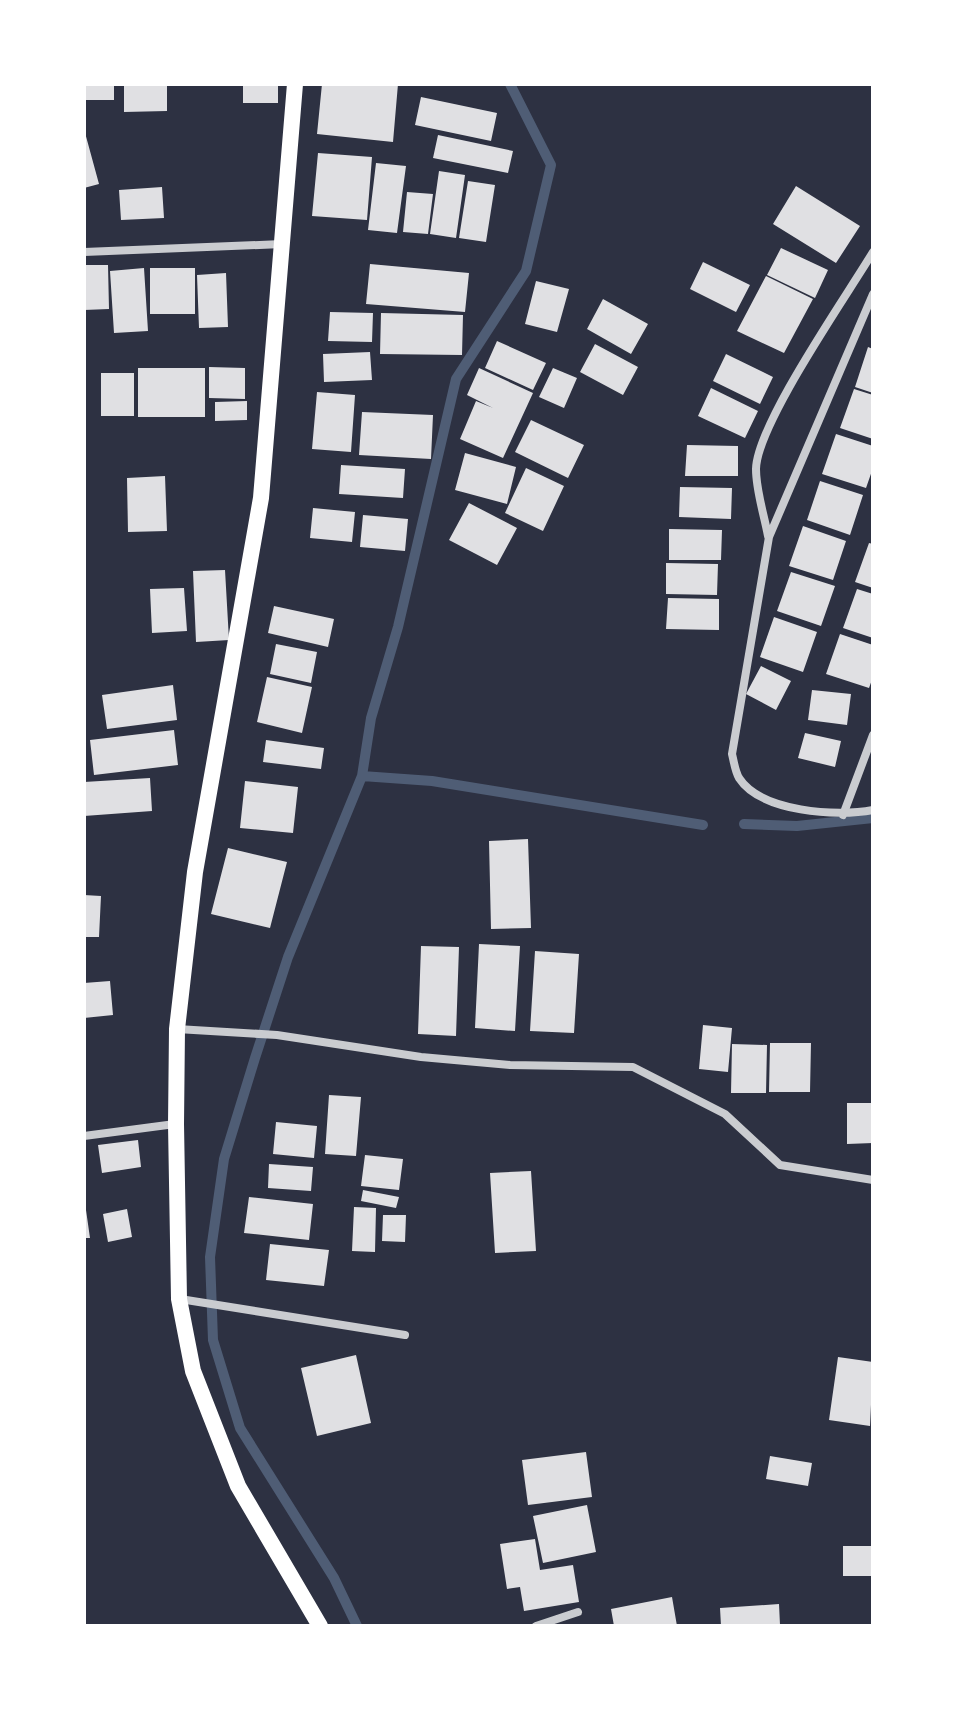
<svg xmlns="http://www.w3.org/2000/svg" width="957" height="1710" font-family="'Exo 2',sans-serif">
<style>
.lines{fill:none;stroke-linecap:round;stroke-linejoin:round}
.stream{stroke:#4f5d75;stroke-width:10}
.building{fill:#e0e0e3}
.minor{stroke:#caccd0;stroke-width:8}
.secondary{stroke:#fff;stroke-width:16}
</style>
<rect width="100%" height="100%" fill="#2d3142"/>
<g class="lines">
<!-- stream -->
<path class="stream" d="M362,776l70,5 271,44
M744,824l53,2 76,-8
M357,1626l-23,-48 -94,-150 -27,-88 -3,-83 14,-98 31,-101 33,-101 74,-181 9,-58 27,-91 58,-248 70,-108 25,-106 -41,-81"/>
</g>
<!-- building -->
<path class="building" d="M84,84h30v16h-30z
M124,84h43v27l-43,1z
M243,84h35v19h-35z
M322,84h76l-5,58 -76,-8z
M421,97l76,16 -6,28 -76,-16z
M84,129l15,55 -15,4z
M438,135l75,16 -5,22 -75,-15z
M318,153l54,4 -5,63 -55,-4z
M376,163l30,3 -9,67 -29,-3z
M439,171l26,4 -9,63 -26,-4z
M468,181l27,4 -9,57 -27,-4z
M796,186l64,40 -24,37 -63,-39z
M162,187l2,31 -43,2 -2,-30z
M407,192l26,2 -5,40 -25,-2z
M781,248l47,22 -13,28 -48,-23z
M703,262l47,23 -14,27 -46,-23z
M370,264l99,9 -4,39 -99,-8z
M84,265h24l1,44 -25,1z
M144,268l4,63 -34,2 -4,-62z
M150,268h45v46h-45z
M226,273l2,54 -29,1 -2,-53z
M766,276l47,23 -29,54 -47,-22z
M536,281l33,8 -12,43 -32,-8z
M603,299l45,25 -17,30 -44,-25z
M330,312l43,1 -1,29 -44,-1z
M381,313l82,2 -1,40 -82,-1z
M497,341l49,22 -13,27 -48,-22z
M595,344l43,23 -15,28 -43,-23z
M868,347l5,2v44l-18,-6z
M370,352l2,28 -48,2 -1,-28z
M726,354l47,23 -13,27 -47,-23z
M209,367l36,1v31l-36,-1z
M138,368h67v49h-67z
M479,368l54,25 -30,65 -43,-19 16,-38 17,7 -26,-13z
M553,368l24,10 -13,30 -25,-11z
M101,373h33v43h-33z
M711,388l47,23 -13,27 -47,-22z
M854,389l19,6v44l-33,-11z
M317,392l38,3 -4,57 -39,-3z
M247,401v19l-32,1v-19z
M362,412l71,3 -2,44 -72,-4z
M531,420l53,25 -16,33 -53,-26z
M836,434l37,12v22l-7,20 -44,-14z
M687,445l51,1v30h-53z
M465,453l51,14 -9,37 -52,-14z
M341,465l64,4 -2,29 -64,-4z
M526,468l38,18 -21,45 -38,-18z
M165,476l2,55 -39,1 -1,-54z
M820,481l43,14 -13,40 -43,-15z
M680,487l52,1 -1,31 -52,-2z
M469,503l48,25 -20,37 -48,-25z
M313,508l42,4 -3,30 -42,-4z
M363,515l45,4 -3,32 -45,-4z
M803,526l43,15 -13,39 -44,-14z
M669,529l53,1 -1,30h-52z
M869,543l4,1v44l-18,-6z
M666,563l52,1 -1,31 -51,-1z
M225,570l4,70 -33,2 -3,-71z
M791,572l44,14 -14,40 -44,-15z
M184,588l3,43 -35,2 -2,-44z
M857,589l16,5v44l-30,-10z
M668,598l51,1v31l-53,-1z
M274,606l60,13 -6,28 -60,-14z
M774,617l43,15 -14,40 -43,-15z
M840,634l33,11v32l-4,11 -43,-14z
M276,644l41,8 -6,31 -41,-9z
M761,666l30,15 -15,29 -30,-16z
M267,677l45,10 -10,46 -45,-11z
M173,685l4,35 -70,9 -5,-34z
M812,690l39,4 -4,31 -39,-5z
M174,730l4,35 -84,10 -4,-35z
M805,733l36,8 -6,26 -37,-9z
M266,740l58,8 -3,21 -58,-7z
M150,778l2,33 -68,5v-34z
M245,781l53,6 -5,46 -53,-5z
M528,839l3,89 -40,1 -2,-88z
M228,848l59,14 -17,66 -59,-14z
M84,895l17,1 -2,41h-15z
M479,944l41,2 -5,85 -40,-3z
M421,946l38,1 -3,89 -38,-2z
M535,951l44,3 -5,79 -44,-2z
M110,981l3,34 -29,3v-35z
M703,1025l29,3 -4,44 -29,-3z
M770,1043h41l-1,49h-41z
M732,1044l35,1 -1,48h-35z
M329,1095l32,2 -5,59 -31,-2z
M847,1103h26v40l-26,1z
M276,1122l41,4 -3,32 -41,-4z
M138,1140l3,27 -39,6 -4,-28z
M365,1155l38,4 -4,31 -38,-4z
M269,1164l44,3 -2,24 -43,-3z
M531,1171l5,80 -41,2 -5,-80z
M363,1190l36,7 -3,11 -35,-7z
M84,1196l6,42h-6z
M249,1197l64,7 -4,36 -65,-7z
M354,1207l22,1 -1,44 -23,-1z
M127,1209l5,28 -24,5 -5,-28z
M383,1215h23l-1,27 -23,-1z
M270,1244l59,6 -5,36 -58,-6z
M356,1355l15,68 -54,13 -16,-68z
M838,1357l35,5 -3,64 -41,-6z
M586,1452l6,45 -64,8 -6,-45z
M770,1456l42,7 -4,23 -42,-7z
M587,1505l9,47 -53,11 -10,-47z
M535,1539l5,31 33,-5 6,37 -55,9 -4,-24 -13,2 -7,-45z
M843,1546h30v30h-30z
M672,1597l5,29h-63l-3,-17z
M779,1604l1,21 -59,1 -1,-18z"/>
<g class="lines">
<!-- minor -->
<path class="minor" d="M84,252l198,-8
M873,294l-104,243 -37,217c2,8 3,17 7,24 22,34 98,39 134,32
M768,536c-4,-22 -12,-45 -12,-67 1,-45 90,-172 117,-217
M843,815l30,-80
M177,1029l100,6 144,22 89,8 123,2 92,47 55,51 93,15
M84,1136l91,-12
M180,1299l225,36
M536,1626l42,-14"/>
<!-- secondary -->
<path class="secondary" d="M295,84l-34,414 -66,374 -18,157 -1,95 3,175 14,72 45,115 82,140"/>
</g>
<!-- border -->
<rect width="957" height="1710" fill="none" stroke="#ffffff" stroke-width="172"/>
</svg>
